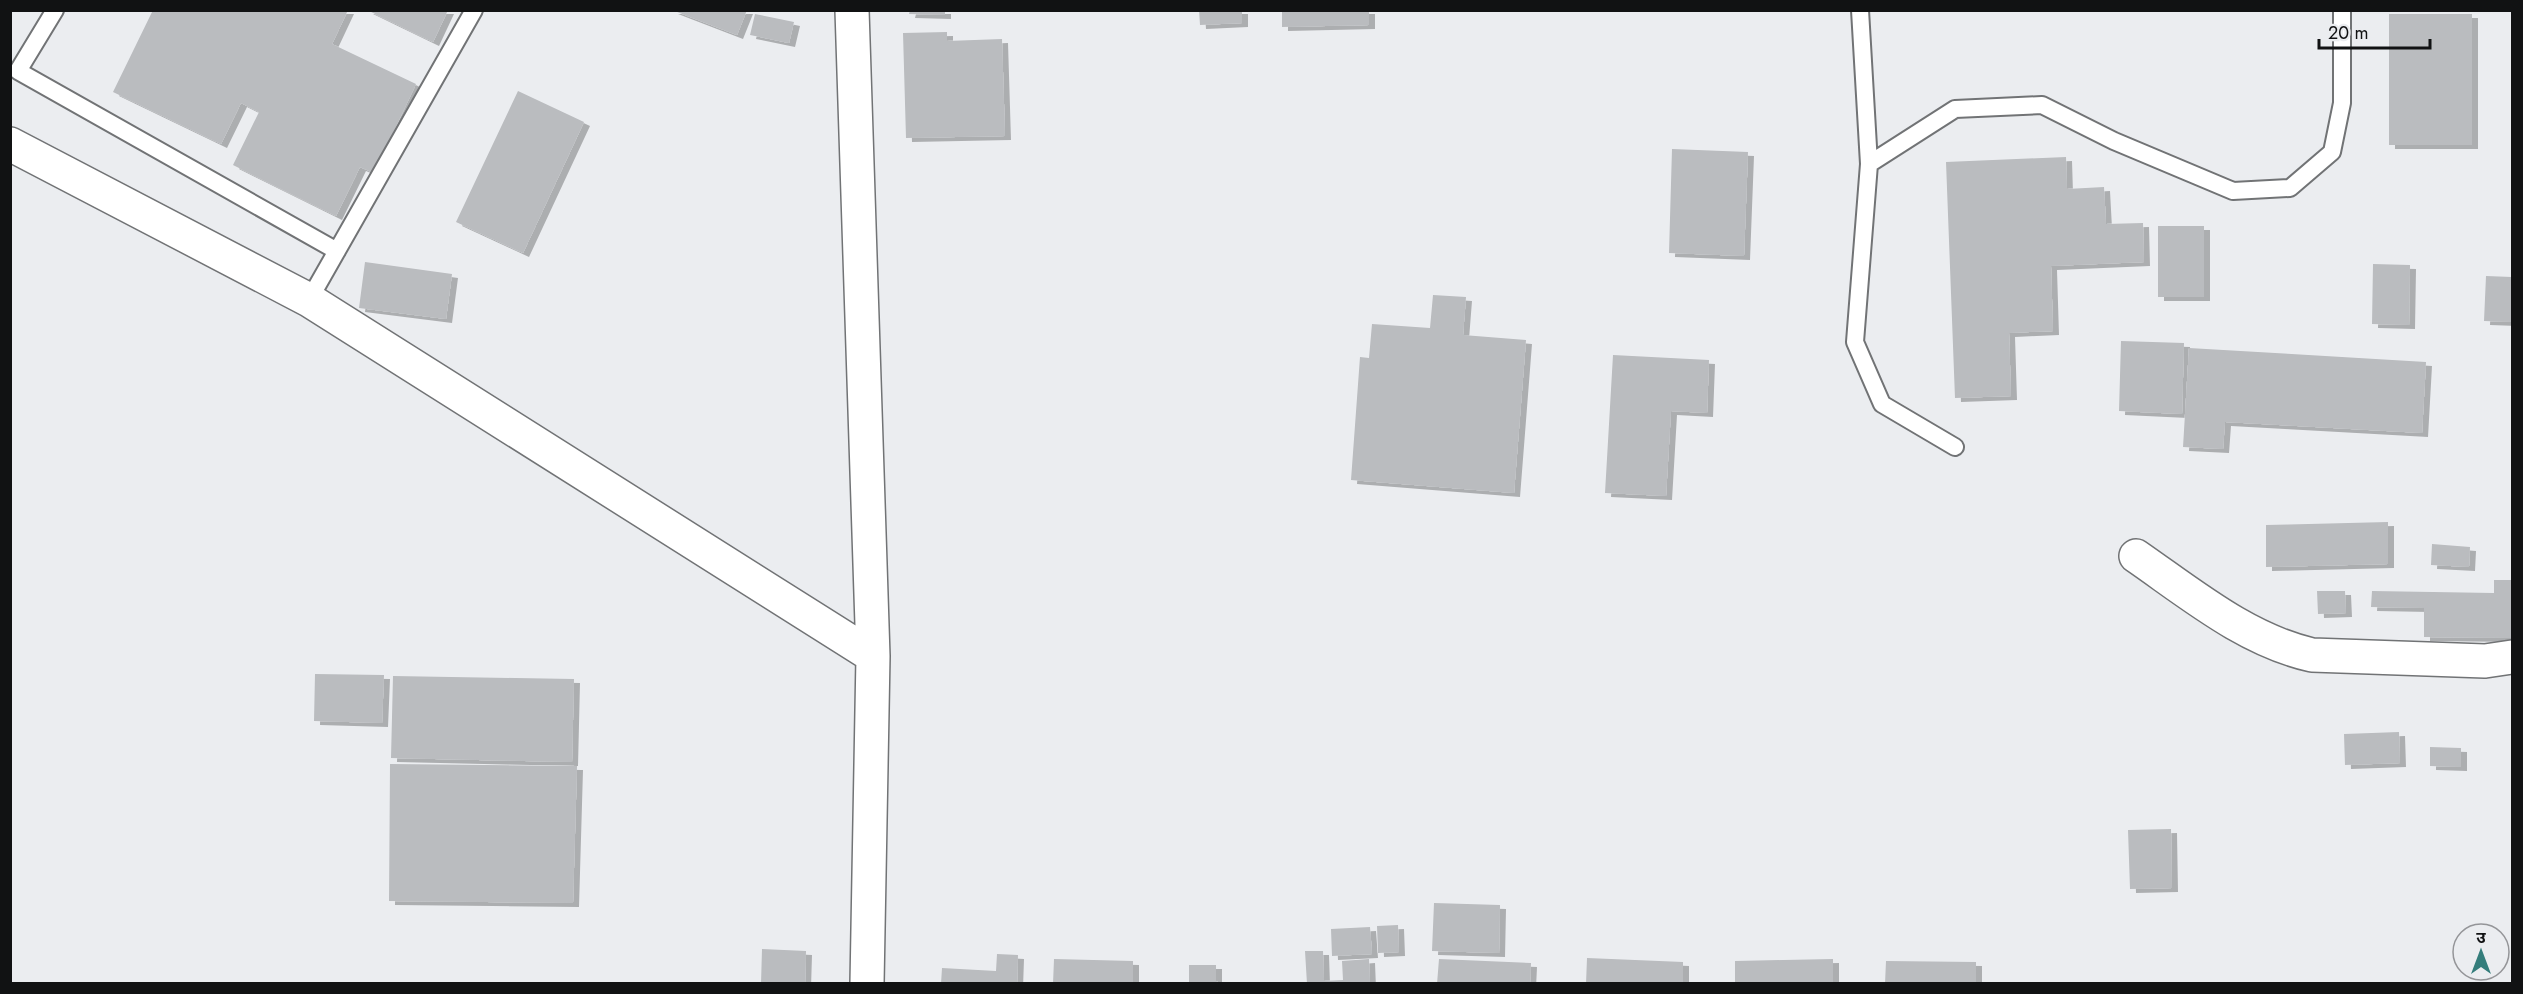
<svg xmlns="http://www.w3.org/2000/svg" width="2523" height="994" font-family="Jost,'Noto Sans Devanagari',sans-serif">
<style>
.building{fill:#babcbf;filter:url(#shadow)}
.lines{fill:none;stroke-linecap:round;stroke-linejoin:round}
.service-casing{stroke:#717375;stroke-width:20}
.minor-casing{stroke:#717375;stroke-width:36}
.service{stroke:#fff;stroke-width:16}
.minor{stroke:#fff;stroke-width:33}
</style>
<defs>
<filter id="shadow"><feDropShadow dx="6" dy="4" stdDeviation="0" flood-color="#0004"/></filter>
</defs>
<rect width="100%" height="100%" fill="#ebedf0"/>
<!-- building -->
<path class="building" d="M153,10h195l-16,34 84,40 -42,89 -14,-6 -24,49 -103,-51 26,-53 -18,-9 -20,41 -108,-52z
M367,10h81l-15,32z
M672,10h75l-10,25z
M910,10h35v5l-36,-1z
M1199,10h43v13l-42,2z
M1282,10h87v15l-87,2z
M755,14l39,8 -5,21 -39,-8z
M2389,14h83v131h-83z
M947,32v9l55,-2 3,97 -99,2 -3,-105z
M518,91l66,31 -61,131 -67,-31z
M1672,149l76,3 -4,104 -75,-3z
M2066,157l1,32 37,-2 2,37 37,-1 1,39 -93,4 2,65 -44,2 2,63 -56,2 -9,-236z
M2158,226h46v71h-46z
M365,262l87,12 -6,45 -87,-11z
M2373,264l37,1 -1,60 -37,-1z
M2486,276l26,1v45l-28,-1z
M1433,295l33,2 -3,38 63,5 -12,153 -163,-13 9,-123 9,1 3,-34 58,4z
M2121,341l63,2 -2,71 -63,-3z
M2189,348l237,14 -4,71 -197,-11 -2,27 -40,-2z
M1613,355l96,5 -2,53 -36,-2 -5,85 -61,-3z
M2388,522v42l-122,3v-42z
M2432,544l38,3 -1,20 -38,-2z
M2494,580h18v58l-88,-1v-29l-53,-1 1,-16 122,2z
M2317,591h28l1,22 -28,1z
M315,674l69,1 -2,48 -68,-2z
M393,676l181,3 -2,83 -181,-4z
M2399,732l1,31 -55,2 -1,-31z
M2430,747l31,1v19l-31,-1z
M390,764l187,2 -4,137 -184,-2z
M2171,829l1,59 -42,1 -2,-59z
M1434,903l66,2 -1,48 -67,-2z
M1398,925l1,27 -21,1 -1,-27z
M1370,927l2,27 -40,2 -1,-27z
M762,949l44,2 -1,33h-44z
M1305,951h18l1,30 19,-1 -1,-19 27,-2 1,25h-63z
M997,954l21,1 -1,29h-76l1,-16 54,3z
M1587,958l96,4v22h-97z
M1054,959l79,2v23h-80z
M1439,959l92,4 -1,21h-93z
M1833,959v25h-98v-23z
M1886,961l90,1v22h-91z
M1189,965h27v16l6,3h-33z"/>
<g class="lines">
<!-- service casing -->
<g class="service-casing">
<path id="service" d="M55,10l-37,61 319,180
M1860,10l9,154
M309,300l165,-290
M1955,447l-73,-43 -27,-62 14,-178 86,-55 87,-4 72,36 119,50 57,-3 42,-36 10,-49v-93"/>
</g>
<!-- minor casing -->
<g class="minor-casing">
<path id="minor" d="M852,10l21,646
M10,144l299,156 564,356 -6,328
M2136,556c55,38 110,84 176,99l173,6 27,-4"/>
</g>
<!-- service -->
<use href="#service" class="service"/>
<!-- minor -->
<use href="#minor" class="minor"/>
</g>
<!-- border -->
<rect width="2523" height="994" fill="none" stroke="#111213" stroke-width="24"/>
<!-- north arrow -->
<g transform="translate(2481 952)"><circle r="28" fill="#ebedf0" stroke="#949598" stroke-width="1.5"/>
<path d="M0-4.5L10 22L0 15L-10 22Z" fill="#347d7b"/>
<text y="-9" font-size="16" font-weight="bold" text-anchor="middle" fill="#111213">उ</text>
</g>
<!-- scale -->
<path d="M2319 39v9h111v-9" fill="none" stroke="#111213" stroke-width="3"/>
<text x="2328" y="39" font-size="18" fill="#111213" stroke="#ebedf0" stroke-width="4.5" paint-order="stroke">20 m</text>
</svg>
